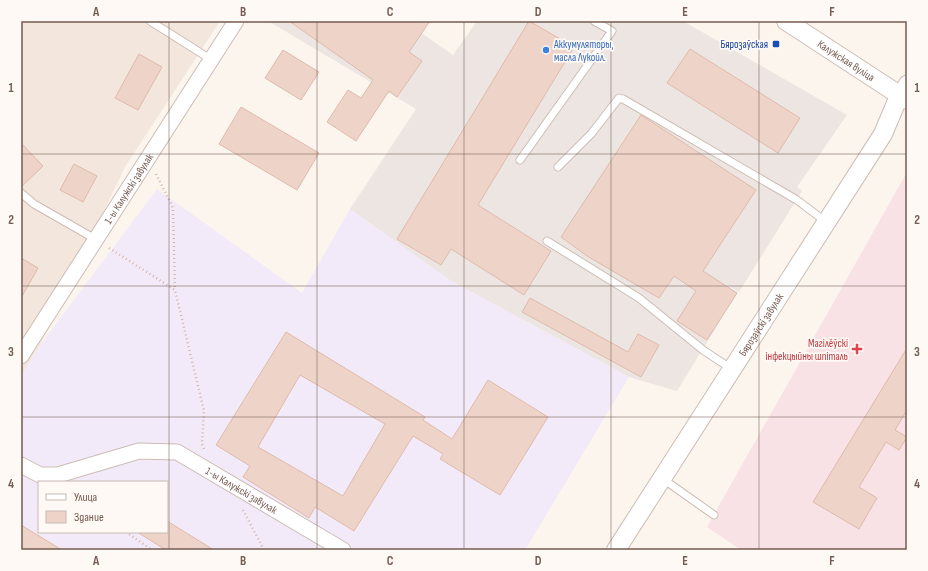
<svg xmlns="http://www.w3.org/2000/svg" width="928" height="571" font-family="'Sofia Sans Condensed',sans-serif">
<style>
.residential{fill:#f2e6dd}
.industrial{fill:#ece5e2}
.education{fill:#f2eaf8;fill-rule:evenodd}
.medical{fill:#f8e2e6}
.building{fill:#eed4c8;stroke:#dfbaaa;fill-rule:evenodd}
.lines{fill:none;stroke-linecap:round;stroke-linejoin:round}
.service-casing{stroke:#cdbdb4;stroke-width:9}
.minor-casing{stroke:#cdbdb4;stroke-width:17}
.tertiary-casing{stroke:#cdbdb4;stroke-width:20}
.path{stroke:#d3b7ab;stroke-width:2.5;stroke-dasharray:1 3;stroke-linecap:butt}
.service{stroke:#fff;stroke-width:7}
.minor{stroke:#fff;stroke-width:15}
.tertiary{stroke:#fff;stroke-width:18}
.grid{fill:none;stroke:#755b52;stroke-width:1;stroke-opacity:0.55}
.transit-dot{fill:#1a4fb4;stroke:#fef9f4;stroke-width:1.5}
.shop-dot{fill:#3f7fe0;stroke:#fef9f4;stroke-width:1.5}
.health-dot{fill:#e0444e;stroke:#fef9f4;stroke-width:1.5}
.labels{text-anchor:middle;stroke-width:3.5;stroke-linejoin:round;paint-order:stroke}
.shop-label{font-size:11px;fill:#366cbe;stroke:#fef9f4;text-anchor:start}
.transit-label{font-size:11px;fill:#164399;stroke:#fef9f4;text-anchor:end}
.street-label{font-size:11px;fill:#755b52;stroke:#fef9f4}
.health-label{font-size:11px;fill:#be3a42;stroke:#fef9f4;text-anchor:end}
.neatline{fill:none;stroke:#755b52;stroke-width:1.5}
.grid-label{font-size:13px;text-anchor:middle;font-weight:bold;fill:#755b52}
</style>
<rect width="100%" height="100%" fill="#fbf5ee"/>
<!-- residential -->
<path class="residential" d="M21,21h199l-95,146 -85,178 -19,31z"/>
<!-- industrial -->
<path class="industrial" d="M268,21h136l49,34 24,-34h206l164,94 -50,72 5,4 -63,101 -18,-10 16,11 -60,98 -48,-14 -178,-96 -101,-72 66,-100z"/>
<!-- education -->
<path class="education" d="M157,189l145,104 48,-84 101,72 178,96 -104,173h-463l-41,-25v-149l19,-31zM39,482h128v50h-128z"/>
<!-- medical -->
<path class="medical" d="M907,172v378h-166l-34,-23z"/>
<!-- building -->
<path class="building" d="M289,21h141l-21,31 13,9 -25,36 -8,-6 -33,50 -29,-19 21,-32 13,8 12,-18z
M529,21l45,26 -96,158 73,46 -27,44 -73,-46 -10,16 -44,-26z
M690,49l110,69 -22,35 -111,-70z
M283,50l36,22 -18,28 -36,-22z
M139,54l23,13 -24,43 -23,-12z
M241,107l78,46 -22,37 -78,-46z
M641,115l115,75 -53,81 34,22 -30,47 -30,-19 19,-30 -22,-15 -15,22 -72,-42 -26,-19z
M21,143l22,23 -22,21z
M74,164l23,12 -14,26 -23,-12z
M21,258l17,10 -17,30z
M530,298l98,54 10,-18 21,11 -18,32 -119,-65z
M286,332l139,85 -2,3 29,19 36,-59 60,37 -48,78 -60,-36 3,-5 -30,-18 -59,95 -39,-24 -6,11 -66,-41 7,-11 -34,-21zM300,375l85,49 -42,72 -85,-49z
M907,348v62l-12,20 12,7 -8,13 -13,-8 -27,45 18,11 -18,31 -46,-27z
M167,521l47,29h-48l-29,-18h30z
M21,525l41,25h-41z"/>
<g class="lines">
<!-- service casing -->
<g class="service-casing">
<path id="service" d="M150,21l62,39
M520,160l92,-129 -18,-10
M558,167l33,-33 28,-36 4,1 174,101 29,22
M21,193l13,11 63,36
M547,241l92,57 64,52 30,20
M663,479l51,36"/>
</g>
<!-- minor casing -->
<g class="minor-casing">
<g id="minor">
<path d="M899,96l8,-13"/>
<path id="s1" d="M21,356l215,-335"/>
<path id="s2" d="M21,465l19,10h18l81,-24 38,1 166,98"/>
</g>
</g>
<!-- tertiary casing -->
<g class="tertiary-casing">
<g id="tertiary">
<path id="s3" d="M786,21l121,79"/>
<path id="s4" d="M616,550l267,-416 16,-38"/>
</g>
</g>
<!-- path -->
<path class="path" d="M156,174l17,34 2,81
M109,248l66,42 29,121 -2,33 2,5
M243,510l21,40
M126,532l26,18"/>
<!-- service -->
<use href="#service" class="service"/>
<!-- minor -->
<use href="#minor" class="minor"/>
<!-- tertiary -->
<use href="#tertiary" class="tertiary"/>
</g>
<!-- grid -->
<path class="grid" d="M169,21v529M317,21v529M464,21v529M611,21v529M759,21v529M21,154h886M21,286h886M21,417h886"/>
<!-- markers -->
<rect class="transit-dot" x="772" y="40" width="8" height="8" rx="2"/>
<circle class="shop-dot" cx="546" cy="50" r="4"/>
<path class="health-dot" d="M855 343h4v4h4v4h-4v4h-4v-4h-4v-4h4z"/>
<g class="labels">
<!-- shop labels -->
<g class="shop-label">
<text x="554" y="48">Аккумуляторы,<tspan x="554" dy="13">масла Лукойл.</tspan></text>
</g>
<!-- transit labels -->
<g class="transit-label">
<text x="768" y="48">Бярозаўская</text>
</g>
<!-- street labels -->
<g class="street-label">
<text dy="4" stroke="none"><textPath href="#s3" startOffset="72">Калужская вуліца</textPath></text>
<text dy="4" stroke="none"><textPath href="#s1" startOffset="199">1-ы Калужскі завулак</textPath></text>
<text dy="4" stroke="none"><textPath href="#s4" startOffset="268">Бярозаўскі завулак</textPath></text>
<text dy="4" stroke="none"><textPath href="#s2" startOffset="237">1-ы Калужскі завулак</textPath></text>
</g>
<!-- health labels -->
<g class="health-label">
<text x="848" y="347">Магілёўскі<tspan x="848" dy="13">інфекцыйны шпіталь</tspan></text>
</g>
</g>
<!-- border -->
<rect width="928" height="571" fill="none" stroke="#fef9f4" stroke-width="44"/>
<!-- legend -->
<rect x="38" y="481" width="130" height="52" fill="#fef9f4" stroke="#c7bab3"/>
<rect x="46" y="494" width="20" height="6" fill="#ffffff" stroke="#c7bab3"/>
<text x="74" y="501" font-size="12" fill="#755b52">Улица</text>
<rect x="46" y="511" width="20" height="12" fill="#eed4c8" stroke="#c7bab3"/>
<text x="74" y="521" font-size="12" fill="#755b52">Здание</text>
<rect x="22" y="22" width="884" height="527" class="neatline"/>
<g class="grid-label">
<text x="96" y="16">A</text>
<text x="243" y="16">B</text>
<text x="390" y="16">C</text>
<text x="538" y="16">D</text>
<text x="685" y="16">E</text>
<text x="832" y="16">F</text>
<text x="11" y="92">1</text>
<text x="917" y="92">1</text>
<text x="11" y="224">2</text>
<text x="917" y="224">2</text>
<text x="11" y="356">3</text>
<text x="917" y="356">3</text>
<text x="11" y="488">4</text>
<text x="917" y="488">4</text>
<text x="96" y="565">A</text>
<text x="243" y="565">B</text>
<text x="390" y="565">C</text>
<text x="538" y="565">D</text>
<text x="685" y="565">E</text>
<text x="832" y="565">F</text>
</g>
</svg>
